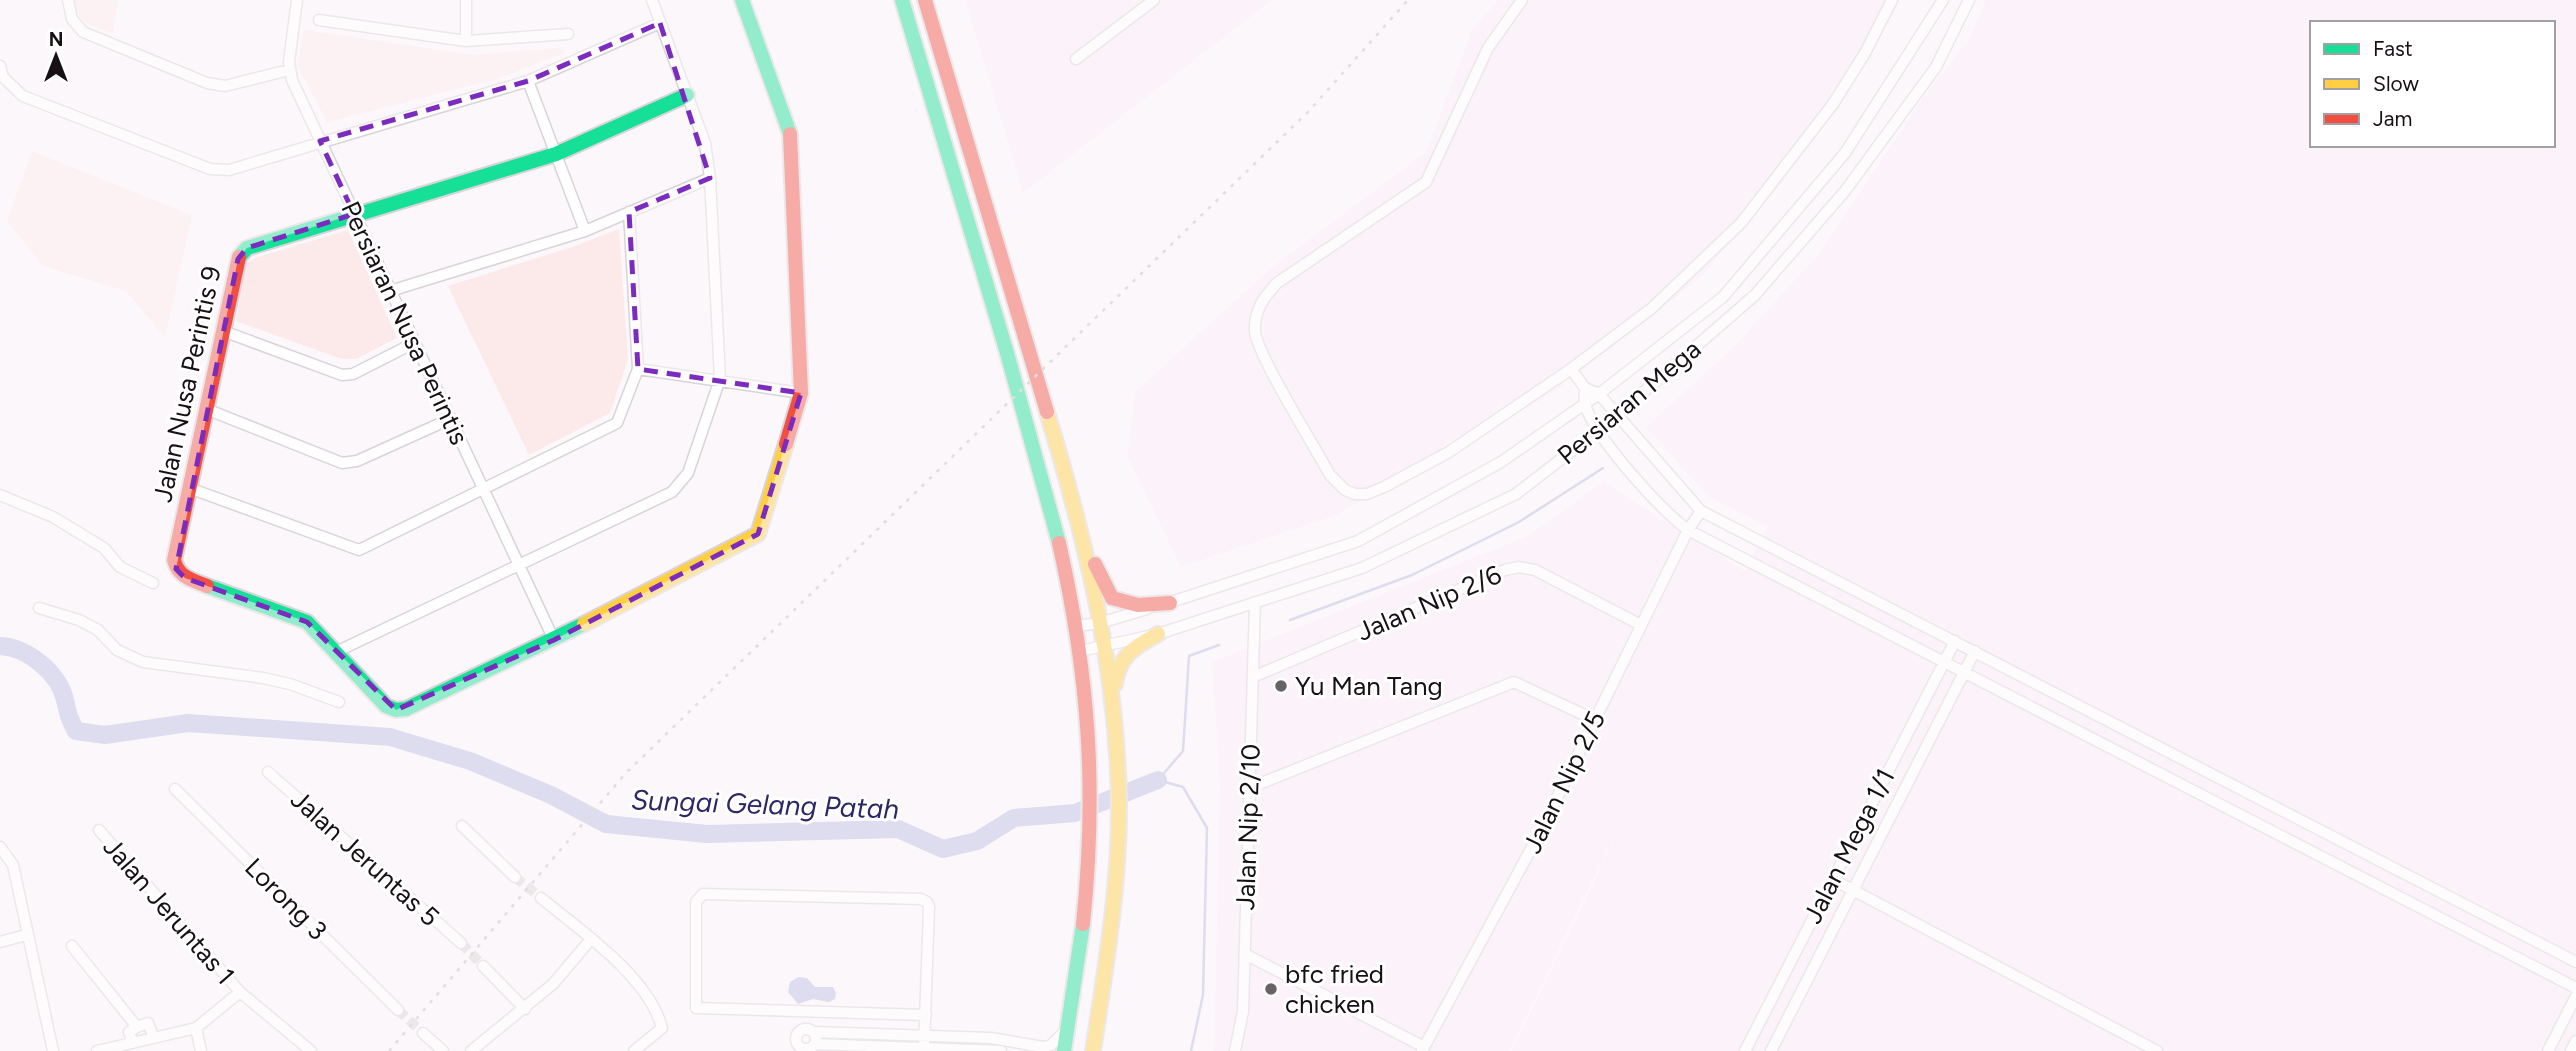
<svg xmlns="http://www.w3.org/2000/svg" width="2576" height="1051" font-family="Figtree,sans-serif">
<style>
.built{fill:#fdedfa;fill-rule:evenodd}
.green{fill:#fceaeb}
.water{fill:#bbbce2}
.lines{fill:none;stroke-linecap:round;stroke-linejoin:round}
.stream{stroke:#bbbce2;stroke-width:2.5}
.river{stroke:#bbbce2;stroke-width:18}
.street-tunnel{stroke:#d9d4d8;stroke-width:10;stroke-dasharray:10 5;stroke-linecap:butt}
.street-casing{stroke:#d9d4d8;stroke-width:13}
.fast-casing{stroke:#d9d4d8;stroke-width:18}
.slow-casing{stroke:#d9d4d8;stroke-width:18}
.jam-casing{stroke:#d9d4d8;stroke-width:18}
.street{stroke:#fefefe;stroke-width:10}
.fast{stroke:#16e098;stroke-width:14}
.slow{stroke:#ffcf43;stroke-width:14}
.jam{stroke:#f24e42;stroke-width:14}
.rail{stroke:#c0bfc0;stroke-width:2.5;stroke-dasharray:3.5 7;stroke-linecap:butt}
.marked{fill:none;stroke:#7b2cbf;stroke-width:5;stroke-dasharray:14 9;stroke-linejoin:round}
.poi-dot{fill:#676266;stroke:#fff;stroke-width:2.5}
.labels{text-anchor:middle;stroke-width:6;stroke-linejoin:round;paint-order:stroke}
.street-label{font-size:26px;fill:#171116;stroke:#fff}
.poi-label{font-size:26px;fill:#171116;stroke:#fff;text-anchor:start}
.water-label{font-size:28px;font-style:italic;fill:#2e2767;stroke:#fff}
</style>
<rect width="100%" height="100%" fill="#fbf7fa"/>
<!-- built -->
<path class="built" d="M965,0h307l-249,193z
M1498,0h399l-34,68 -159,207 -150,117 -220,124 -153,51 -54,-111 8,-64 136,-124 155,-116 46,-122z
M1986,0h590v1051h-1064l143,-296 -146,296h-295l6,-267 -8,-122 316,-126 75,-54 142,89 22,-45 -58,-29 -63,-70 88,-80 88,-97 101,-152 46,-59zM2312,23h241v122h-241z"/>
<!-- green -->
<path class="green" d="M74,0h44l-5,33c-22,-7 -34,-9 -39,-33z
M304,30l168,25 87,-7 8,4 -70,27 -170,43 -29,-56z
M32,151l160,64 -27,122 -39,-46 -83,-25 -36,-45z
M619,229l9,130 -18,54 -81,42 -81,-169 127,-40z
M348,230l49,108 -41,21h-14l-106,-38 9,-57 10,-6z"/>
<!-- water -->
<path class="water" d="M798,977l9,1 8,9h18l3,6 -1,6 -6,3 -16,-3 -15,5 -10,-12 2,-10z"/>
<g class="lines">
<!-- stream -->
<path class="stream" d="M1290,620l122,-45 107,-53 84,-54
M1191,1051l12,-56 4,-167 -24,-41 -25,-7 25,-29 6,-95 30,-11"/>
<!-- river -->
<path class="river" d="M0,646c27,1 59,27 65,54 3,13 4,19 11,31l29,4 83,-12 202,14 80,24 81,34 55,29 101,10 191,-5 45,20 34,-8 37,-23 61,-5 83,-33"/>
<!-- street-tunnel -->
<path class="street-tunnel" d="M515,877l26,21
M461,943l22,23
M398,1010l25,23"/>
<!-- street casing -->
<g class="street-casing">
<path id="street" d="M68,0l4,19 11,13 124,51 18,3 64,-16
M297,0l-8,62 3,18 262,560
M1522,0l-34,48 -62,134 -149,101c-13,14 -23,27 -22,48 2,24 60,116 75,144l15,15 10,4h12l17,-7 65,-35 122,-83 81,-61 89,-85 92,-119 32,-51 27,-53
M319,20l147,21 102,-7
M466,41v-41
M1076,59l78,-59
M0,66l3,11 20,19 187,73 19,1 299,-89 132,-58
M528,81l57,150
M390,291l195,-60 125,-53
M223,331l119,44 11,-1 61,-31
M638,369l163,24
M1571,369l14,19 14,6 102,117 875,451
M1585,388c0,5 -1,11 0,16 9,33 75,105 103,126l888,458
M206,409l136,54 15,-2 93,-42
M189,488l170,62 258,-127 21,-54 -9,-157
M0,495l53,22 51,31 16,19 33,16
M1165,604l193,-63 143,-79 98,-68 124,-97 122,-144 98,-153
M39,608l40,12 19,10 19,20 26,12 120,16 27,6 49,18
M1077,626l23,-3 47,-14
M1080,651l78,-17 204,-66 154,-74 92,-71 147,-128 90,-104 91,-124 33,-67
M336,652l336,-160 16,-19 32,-94 -10,-201 -5,-35 -53,-143
M1253,677l252,-107 14,-3 16,3 106,55
M268,772l193,171
M1249,788l265,-106 81,38
M175,789l223,221
M462,826l53,51
M99,830l141,162 71,59
M0,847l13,18 40,186
M1832,879l325,172
M541,898c39,32 108,79 121,130l-28,23
M0,942l26,-7
M72,946l65,81 -8,5 4,11
M1245,954l179,93
M483,966l42,43
M137,1027l11,-4 6,15
M196,1028l5,23
M796 1039a10 10 0 1 1 20 0a10 10 0 1 1-20 0Z
M814,1032l177,6 52,9 8,-2 14,-14
M423,1033l20,18
M815,1044l186,7
M924,1047l5,-140 -2,-5 -6,-3 -218,-5 -7,8v106l230,7
M97,1051l99,-23 44,-36
M471,1051l82,-67 38,-45
M1235,1051l8,-40 12,-409
M1422,1051l116,-215 150,-306 13,-19
M1745,1051l210,-410
M1771,1051l204,-400
M2548,1051l28,-55
M2571,1051l5,-10"/>
</g>
<!-- fast casing -->
<g class="fast-casing">
<path id="fast" d="M742,0l48,134
M902,0l105,353 52,190
M239,257l8,-9 309,-94 131,-59
M207,586l100,36 79,84 10,4 10,-1 178,-85
M1064,1051l19,-127"/>
</g>
<!-- slow casing -->
<g class="slow-casing">
<path id="slow" d="M1047,412c39,129 71,260 72,396 0,82 -14,163 -26,243
M584,624l174,-90 28,-90
M1115,684c4,-28 19,-37 43,-50"/>
</g>
<!-- jam casing -->
<g class="jam-casing">
<path id="jam" d="M925,0l122,412
M786,444l15,-51 -11,-259
M1059,543c30,133 38,246 24,381
M1095,564l17,34 26,7 32,-2
M207,586c-15,-6 -29,-9 -33,-26l65,-303"/>
</g>
<!-- street -->
<use href="#street" class="street"/>
<!-- fast -->
<use href="#fast" class="fast"/>
<!-- slow -->
<use href="#slow" class="slow"/>
<!-- jam -->
<use href="#jam" class="jam"/>
<!-- rail -->
<path class="rail" d="M389,1051l237,-278 682,-661 100,-112"/>
</g>
<!-- marked area -->
<path d="M0 0H2576V1051H0ZM660,23l50,155 -81,34 9,157 163,24 -43,141 -204,106 -158,70 -89,-88 -122,-44 -9,-9 62,-310 9,-11 107,-34 -34,-73 208,-60z" fill="#fbf7fa" fill-opacity=".55" fill-rule="evenodd"/>
<path class="marked" d="M660,23l50,155 -81,34 9,157 163,24 -43,141 -204,106 -158,70 -89,-88 -122,-44 -9,-9 62,-310 9,-11 107,-34 -34,-73 208,-60z"/>
<!-- markers -->
<g class="poi-dot">
<circle cx="1281" cy="686" r="7"/>
<circle cx="1271" cy="989" r="7"/>
</g>
<g class="labels">
<!-- street labels -->
<g class="street-label">
<text transform="translate(405 323) rotate(65)" y="9">Persiaran Nusa Perintis</text>
<text transform="translate(187 384) rotate(-78)" y="9">Jalan Nusa Perintis 9</text>
<text transform="translate(1629 402) rotate(-40)" y="9">Persiaran Mega</text>
<text transform="translate(1429 603) rotate(-23)" y="9">Jalan Nip 2/6</text>
<text transform="translate(1564 782) rotate(-64)" y="9">Jalan Nip 2/5</text>
<text transform="translate(1248 827) rotate(-88)" y="9">Jalan Nip 2/10</text>
<text transform="translate(1849 846) rotate(-63)" y="9">Jalan Mega 1/1</text>
<text transform="translate(365 858) rotate(42)" y="9">Jalan Jeruntas 5</text>
<text transform="translate(286 899) rotate(45)" y="9">Lorong 3</text>
<text transform="translate(169 911) rotate(49)" y="9">Jalan Jeruntas 1</text>
</g>
<!-- poi labels -->
<g class="poi-label">
<text x="1295" y="695">Yu Man Tang</text>
<text x="1285" y="983">bfc fried<tspan x="1285" dy="30">chicken</tspan></text>
</g>
<!-- water labels -->
<g class="water-label">
<text transform="translate(765 804) rotate(2)" y="10">Sungai Gelang Patah</text>
</g>
</g>
<!-- legend -->
<rect x="2310" y="21" width="245" height="126" fill="#ffffff" stroke="#a2a0a2" stroke-width="2"/>
<rect x="2324" y="44" width="35" height="10" fill="#16e098" stroke="#a2a0a2" stroke-width="2"/>
<text x="2373" y="56" font-size="21" fill="#171116">Fast</text>
<rect x="2324" y="79" width="35" height="10" fill="#ffcf43" stroke="#a2a0a2" stroke-width="2"/>
<text x="2373" y="91" font-size="21" fill="#171116">Slow</text>
<rect x="2324" y="114" width="35" height="10" fill="#f24e42" stroke="#a2a0a2" stroke-width="2"/>
<text x="2373" y="126" font-size="21" fill="#171116">Jam</text>
<!-- north arrow -->
<g transform="translate(56 56)" stroke="#ffffff" stroke-width="5" paint-order="stroke">
<path d="M0-5L12 26L0 18L-12 26Z" fill="#171116"/>
<text y="-10" font-size="19" font-weight="bold" text-anchor="middle" fill="#171116">N</text>
</g>
</svg>
